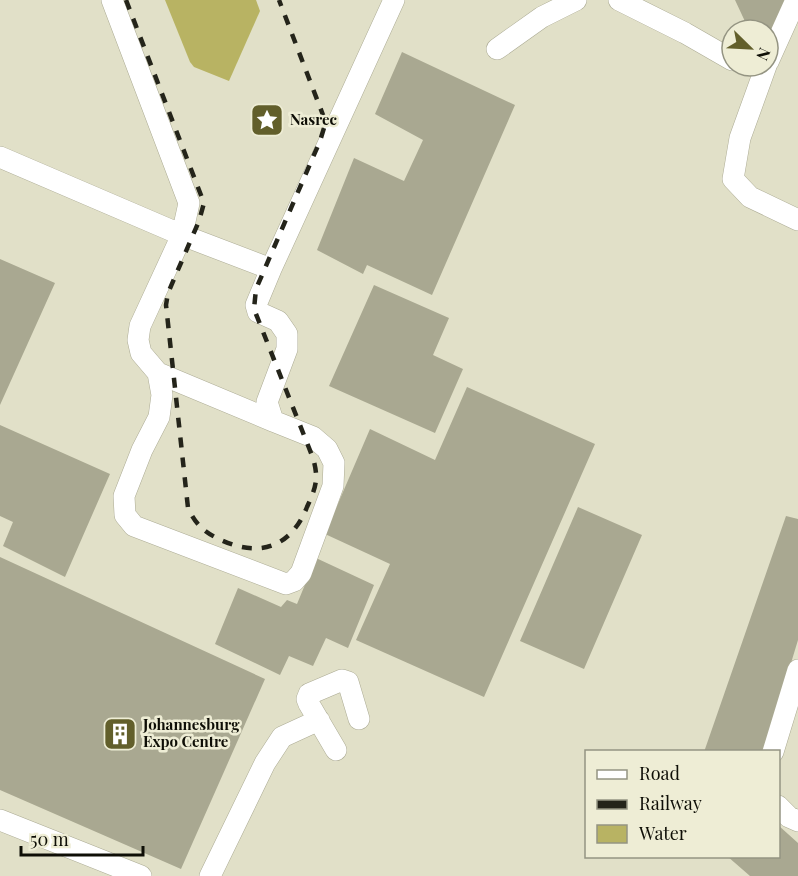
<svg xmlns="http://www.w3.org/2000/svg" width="798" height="876" font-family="'Playfair Display',serif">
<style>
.water{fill:#b8b363}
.building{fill:#a9a891}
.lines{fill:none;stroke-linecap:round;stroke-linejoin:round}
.minor-casing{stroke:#acab94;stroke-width:22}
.minor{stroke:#fff;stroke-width:21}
.rail{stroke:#24241a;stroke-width:4.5;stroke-dasharray:10 10;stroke-linecap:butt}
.labels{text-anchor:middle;stroke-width:5;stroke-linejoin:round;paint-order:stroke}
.poi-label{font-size:15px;font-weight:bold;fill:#0e0e06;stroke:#eeedd5;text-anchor:start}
</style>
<rect width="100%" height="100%" fill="#e1e0c8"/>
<!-- water -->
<path class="water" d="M165,0h91l4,11 -31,70 -35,-14 -4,-5z"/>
<!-- building -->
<path class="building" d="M735,0h52l-19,44v-14h-19z
M402,52l113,53 -83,190 -65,-30 -4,9 -46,-24 37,-92 50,23 19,-41 -48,-26z
M0,259l55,24 -55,122z
M374,285l75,33 -16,37 30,14 -28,64 -106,-47z
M467,387l128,57 -111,253 -128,-57 34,-76 -65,-30 45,-105 65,31z
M0,425l110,49 -45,103 -62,-31 10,-24 -13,-6z
M578,507l64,28 -58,134 -64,-28z
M786,516l12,3v121l-34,112h-60z
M0,557l265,122 -84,190 -181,-79z
M316,558l58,27 -26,63 -22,-10 -13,28 -24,-10 -9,19 -65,-31 23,-56 43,19 6,-7 10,4z
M778,825l20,18v33h-48l-23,-20h51z"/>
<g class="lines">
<!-- minor casing -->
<g class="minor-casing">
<path id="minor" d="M112,0l77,203 -7,32 -42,91 -2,14 3,13 17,20 4,22 -3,22 -17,33 -18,46 1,19 9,11 152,58 8,-3 7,-8 32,-87 1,-23 -7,-14 -14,-12 -40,-16 -6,-19 20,-53v-15l-9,-13 -20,-9 -2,-7 15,-36 123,-269
M619,0l66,33 47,27
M497,49l45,-32 34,-17
M768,62l28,-62
M766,66l-26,72 -7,41 17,18 48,23
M0,157l182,78 89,34
M158,373l115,48
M336,750l-27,-46 -2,-5 2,-5 33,-14 6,2 11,37
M773,752l25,-82
M778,806l11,11 9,4
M0,820l141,56
M210,876l55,-113 17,-26 37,-17"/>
</g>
<!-- minor -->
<use href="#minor" class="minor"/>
<!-- rail -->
<path class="rail" d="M126,0l78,203 -5,18 -31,72 -2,12 22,203c8,17 16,24 33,32 39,18 70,7 86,-33 9,-20 12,-28 6,-49l-59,-149 2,-20 64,-148 4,-13 -1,-13 -44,-115"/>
</g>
<!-- icons -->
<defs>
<g id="sight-square" transform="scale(1.725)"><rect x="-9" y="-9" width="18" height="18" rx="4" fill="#625f2b" stroke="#eeedd5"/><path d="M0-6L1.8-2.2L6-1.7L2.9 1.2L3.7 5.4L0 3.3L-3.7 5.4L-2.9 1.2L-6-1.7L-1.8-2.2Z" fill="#fff"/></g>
<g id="building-square" transform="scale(1.725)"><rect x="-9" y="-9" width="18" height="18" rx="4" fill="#625f2b" stroke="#eeedd5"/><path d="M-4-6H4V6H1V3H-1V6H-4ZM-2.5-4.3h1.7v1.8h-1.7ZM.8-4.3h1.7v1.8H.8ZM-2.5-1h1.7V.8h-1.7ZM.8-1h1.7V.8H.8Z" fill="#fff"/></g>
</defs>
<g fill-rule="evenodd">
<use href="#sight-square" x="267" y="120"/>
<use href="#building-square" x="120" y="734"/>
</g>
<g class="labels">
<!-- poi labels -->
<g class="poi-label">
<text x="290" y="125">Nasrec</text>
<text x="143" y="730">Johannesburg<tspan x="143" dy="17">Expo Centre</tspan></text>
</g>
</g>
<!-- legend -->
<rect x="585" y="750" width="195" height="108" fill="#eeedd5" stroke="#949482" stroke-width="1.5"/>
<rect x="597" y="770" width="30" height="9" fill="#ffffff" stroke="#949482" stroke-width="1.5"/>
<text x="639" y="780" font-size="18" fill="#0e0e06">Road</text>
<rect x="597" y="800" width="30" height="9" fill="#24241a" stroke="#949482" stroke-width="1.5"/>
<text x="639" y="810" font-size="18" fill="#0e0e06">Railway</text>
<rect x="597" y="825" width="30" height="18" fill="#b8b363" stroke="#949482" stroke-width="1.5"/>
<text x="639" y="840" font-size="18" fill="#0e0e06">Water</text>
<!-- north arrow -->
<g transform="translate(750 48) rotate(114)"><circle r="28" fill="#eeedd5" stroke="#949482" stroke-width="1.5"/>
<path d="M0-4.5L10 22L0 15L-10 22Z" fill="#625f2b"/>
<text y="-9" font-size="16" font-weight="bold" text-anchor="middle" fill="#0e0e06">N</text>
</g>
<!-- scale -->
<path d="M21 846v9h122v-9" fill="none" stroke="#0e0e06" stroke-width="3"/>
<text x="30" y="846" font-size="18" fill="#0e0e06" stroke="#eeedd5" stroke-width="4.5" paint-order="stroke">50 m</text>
</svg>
